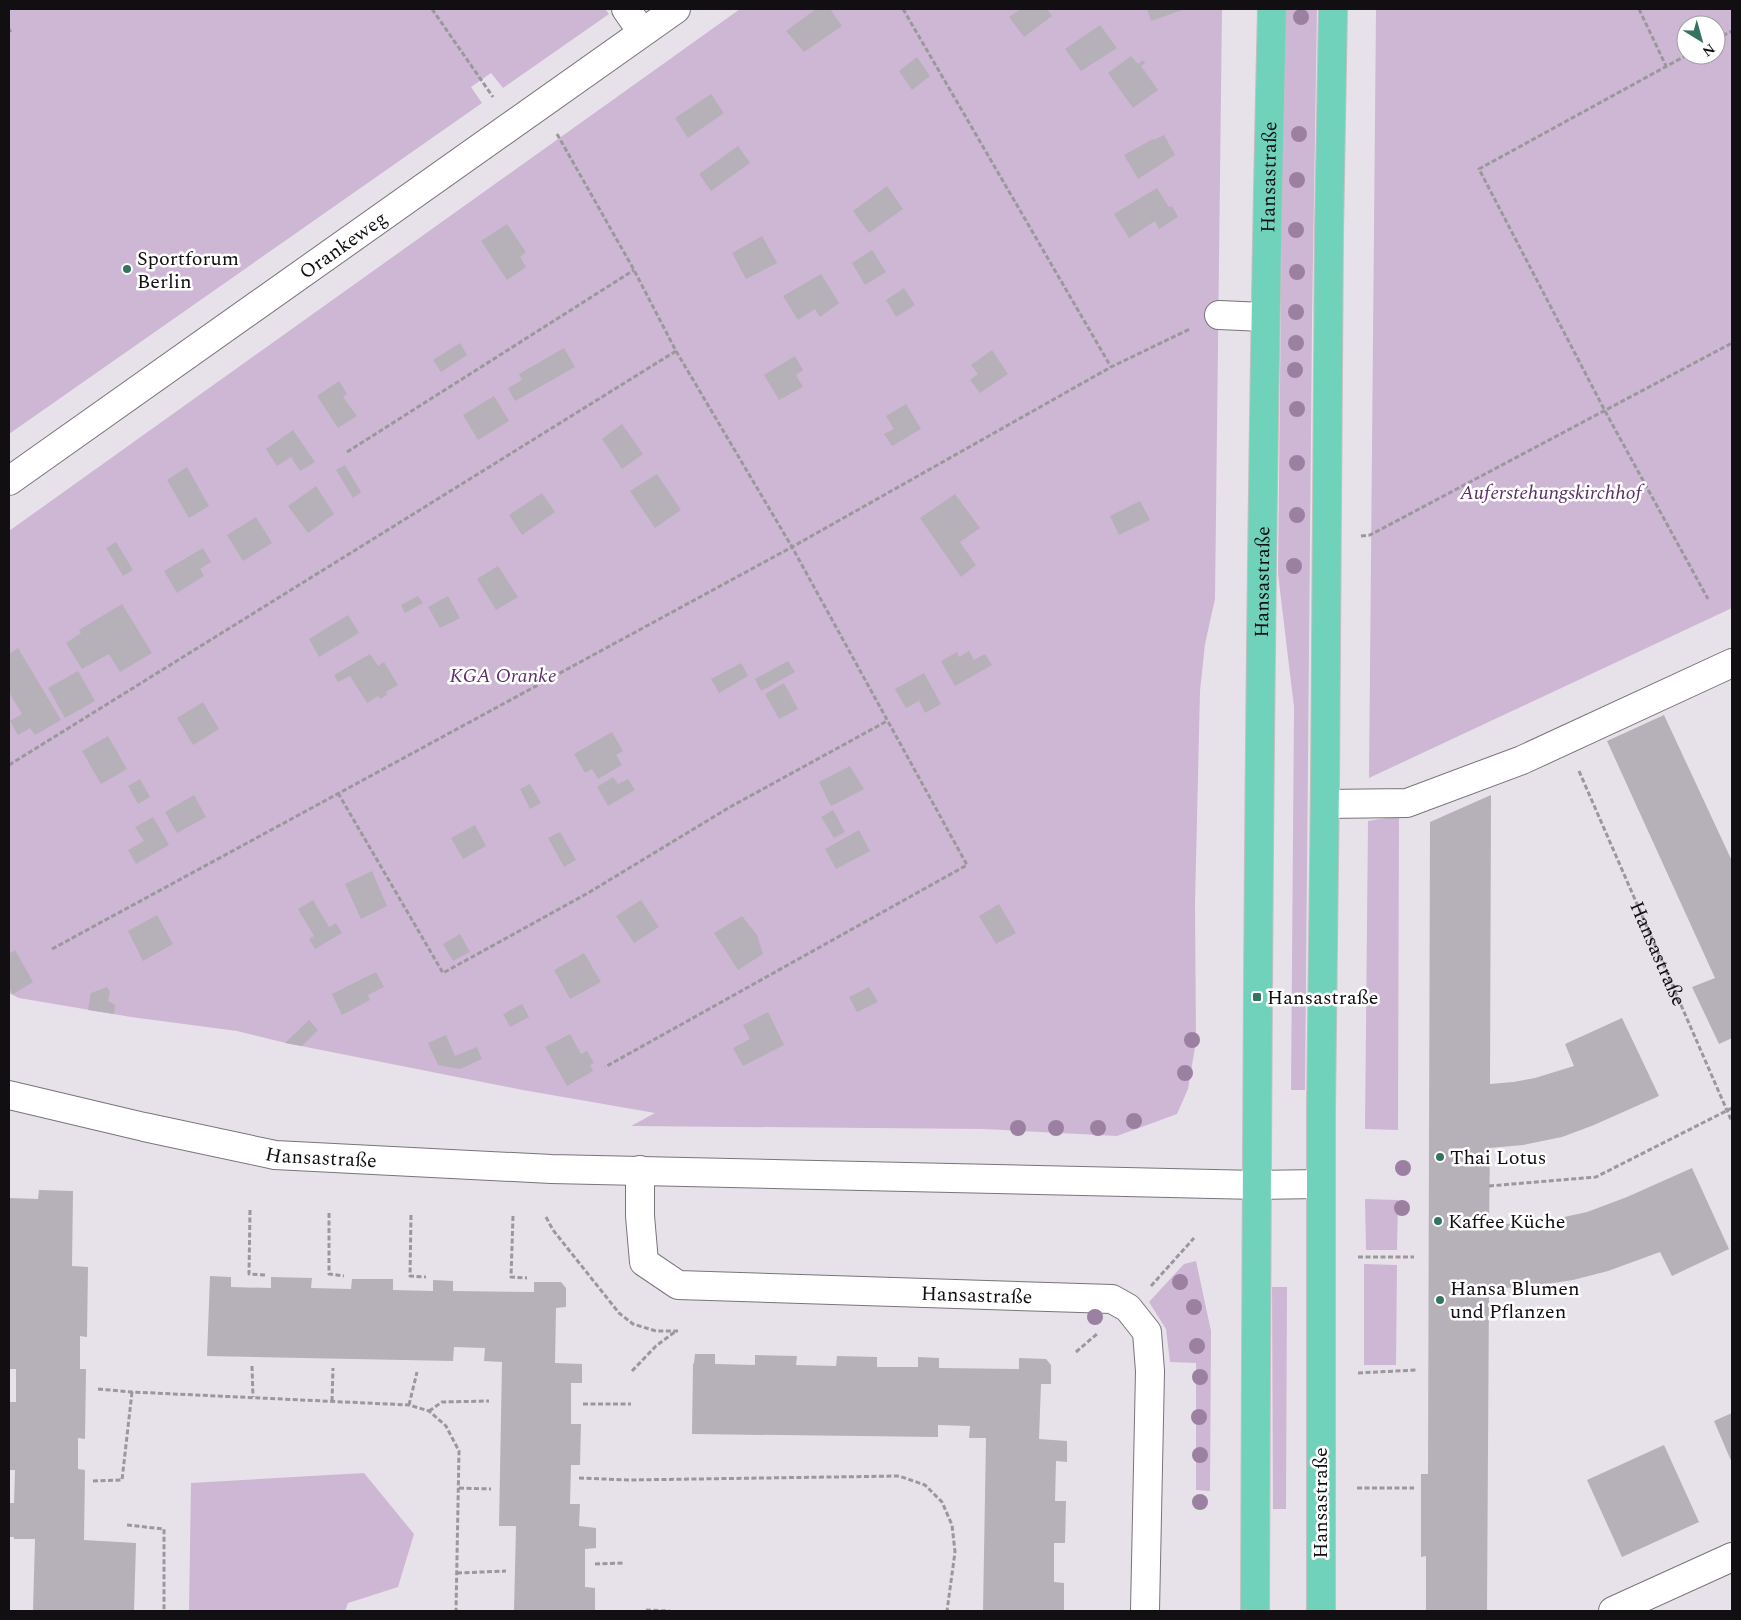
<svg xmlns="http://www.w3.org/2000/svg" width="1741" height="1620" font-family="Spectral,serif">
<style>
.green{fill:#ceb7d4;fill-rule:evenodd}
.building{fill:#b6b0b8}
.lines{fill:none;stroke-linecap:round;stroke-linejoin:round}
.minor-casing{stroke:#79747b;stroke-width:30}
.major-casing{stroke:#c1c1c1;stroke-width:30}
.path{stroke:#9b989d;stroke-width:3;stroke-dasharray:5 2.5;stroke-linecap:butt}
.minor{stroke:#fff;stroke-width:28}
.major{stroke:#71d2bc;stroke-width:28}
.tree{fill:#9b80a2}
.poi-dot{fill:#357460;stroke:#fff;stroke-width:2}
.labels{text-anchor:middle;stroke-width:5;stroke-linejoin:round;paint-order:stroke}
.street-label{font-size:20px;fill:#110f11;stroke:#fff}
.poi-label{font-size:20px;fill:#110f11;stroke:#fff;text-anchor:start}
.park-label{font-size:20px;font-style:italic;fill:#5c2f68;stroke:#fff}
</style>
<rect width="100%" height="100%" fill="#e7e2e9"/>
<!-- green -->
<path class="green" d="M9,9h596l4,5 -106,74 -12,-15 -20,14 11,16 -473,331z
M740,9h482l-7,590 -10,45 -5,47 -5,213 1,137 -8,48 -11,25 -60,22 -134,-7 -352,-3 24,-13 -132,-23 -237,-47 -49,-12 -106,-14 -112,-19 -10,-5v-462z
M1284,9h33l-5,313 -7,768h-14l3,-383 -16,-133z
M1376,9h356v599l-363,170zM1686,25h30v30h-30z
M1399,816l-1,314 -33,-1 3,-308z
M1365,1199l33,1 -1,50h-31z
M1196,1261l15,70 -1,160 -14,-1v-127l-26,-1 -4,-33 -17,-27 35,-38z
M1364,1264l33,1 -1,100h-32z
M1272,1287h15l-1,222h-13z
M364,1473l50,61 -16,53 -50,16 -3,8h-156l2,-128z"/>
<!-- building -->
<path class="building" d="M816,9h14l12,17 -38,26 -18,-21z
M1021,9h26l5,7 -28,21 -15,-20z
M1147,9h38l-34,12z
M1100,25l17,23 -36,23 -16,-22z
M1131,56l7,8 5,-4 2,3 -4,3 17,24 -25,18 -25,-35z
M917,57l13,19 -18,14 -13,-19z
M711,94l13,19 -36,25 -13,-20z
M1164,135l11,20 -37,24 -14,-24 29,-16 1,1z
M738,146l12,17 -39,28 -12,-17z
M887,186l16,23 -34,24 -16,-22z
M1157,188l12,19 3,-1 6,11 -19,12 -4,-8 -26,17 -15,-24z
M507,224l19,28 -6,5 6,10 -19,13 -26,-39z
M762,236l15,27 -31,16 -14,-26z
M872,250l14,22 -21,13 -13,-22z
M821,274l18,29 -19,14 -5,-8 -17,11 -15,-24z
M904,288l11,17 -19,12 -10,-17z
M460,343l7,12 -26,17 -8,-12z
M564,348l11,19 -60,34 -7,-13 14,-8 -3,-6z
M992,350l16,24 -28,19 -10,-13 8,-6 -7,-9z
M795,356l8,14 -7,5 7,12 -24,13 -15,-25z
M339,381l8,13 -4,3 14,19 -19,12 -21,-32z
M494,396l15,25 -31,19 -15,-25z
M906,404l15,25 -29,17 -8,-12 10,-5 -8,-13z
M622,424l21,30 -21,15 -20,-30z
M293,430l22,32 -15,9 -9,-14 -14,9 -11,-17z
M345,465l16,27 -8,6 -17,-28z
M187,467l22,39 -20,12 -22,-38z
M657,474l24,36 -26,18 -25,-37z
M316,486l18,28 -26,19 -20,-27z
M542,493l13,19 -33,23 -13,-20z
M955,494l25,34 -20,14 16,23 -15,12 -41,-59z
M1140,501l10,19 -31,15 -9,-19z
M256,517l16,26 -29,18 -16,-26z
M116,542l17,28 -10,6 -17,-28z
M203,548l8,14 -11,7 4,7 -27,17 -13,-22z
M498,566l20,31 -22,13 -19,-31z
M418,596l5,7 -18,10 -4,-8z
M448,596l12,22 -20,10 -12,-21z
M122,604l30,49 -32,19 -11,-18 -27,15 -16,-26 15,-10 -2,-3z
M348,615l11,18 -40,24 -10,-18z
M18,648l43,72 -26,15 -5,-7 -12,7 -8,-14 12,-7 -13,-22v-38z
M969,651l5,9 11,-6 7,11 -37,21 -14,-25 16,-9 2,5z
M370,654l8,12 6,-4 14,23 -12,7 1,3 -7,4 -2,-3 -11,7 -17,-27 -12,6 -4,-7z
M788,661l7,11 -34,19 -6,-12z
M741,663l7,13 -29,17 -8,-14z
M78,671l17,30 -30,17 -17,-30z
M924,673l17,31 -16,9 -6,-12 -13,7 -11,-19z
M784,683l14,26 -19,10 -14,-25z
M203,702l16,27 -26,16 -16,-27z
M1664,715l68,146v177l-13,6 -27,-57 23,-9 -108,-237z
M612,732l11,19 -7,4 6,10 -24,14 -6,-10 -7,4 -11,-19z
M108,736l19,33 -26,15 -19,-33z
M850,766l14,23 -33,17 -12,-24z
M613,777l5,7 10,-5 7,11 -27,16 -11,-19z
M140,779l10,18 -12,7 -10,-18z
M530,784l11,19 -11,6 -10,-20z
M194,795l12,22 -29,16 -12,-21z
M1491,795l-1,289 23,-2 22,-4 39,-12 -9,-22 57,-26 37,78 -65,29 -32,12 -39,8 -33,3 -1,77 57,-4 41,-9 40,-15 65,-29 37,81 -57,27 -12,-24 -52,19 -35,9 -40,6 -44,3 -2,322h-61v-55l-5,1v-83h7l2,-652z
M833,810l12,22 -11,6 -13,-21z
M153,817l16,28 -33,19 -8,-14 16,-9 -9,-14z
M475,825l11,21 -23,13 -12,-21z
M859,830l11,21 -34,18 -11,-20z
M560,832l16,28 -12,7 -16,-29z
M372,871l15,35 -26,13 -16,-35z
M313,900l16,27 7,-4 6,10 -27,16 -6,-10 5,-3 -16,-27z
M641,900l18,27 -25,16 -18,-27z
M999,904l17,29 -20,11 -17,-28z
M157,915l16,29 -30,17 -15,-30z
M742,916l15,19 6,19 -25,16 -24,-37z
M460,934l10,18 -17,9 -10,-17z
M15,950l18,32 -20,12 -4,-7v-33z
M584,953l17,29 -31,17 -16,-29z
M376,972l8,15 -16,8 2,5 -28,15 -10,-21z
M107,987l3,5 -2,9 7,4 -1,9 -26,-4 3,-17z
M869,987l9,15 -21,10 -8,-15z
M522,1004l7,13 -19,10 -7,-13z
M768,1012l16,33 -41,21 -10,-18 17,-9 -7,-14z
M309,1020l9,10 -16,16 -17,-3z
M570,1034l11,20 6,-3 7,12 -4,2 3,6 -26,15 -22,-39z
M446,1035l9,21 22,-9 5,12 -22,10 -22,-4 -10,-22z
M39,1190l34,1 -1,75 16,1 -1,70 -7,-1v33h6l-1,70 -7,-1v31l7,1 -1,70 52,3 -2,68h-101l2,-72h-21v-2h-5v-34h5l1,-33h-6v-68h7v-33h-7v-171l29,1z
M210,1276l21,1v10l40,1v-11l41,1 -1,10 40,1 1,-10h41v11l40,1v-11l20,1v10l81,1v-10h27l5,6v19l-10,1 -1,55 27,1v19h-11v41h10l-1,41h-9l-1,39h10l-1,22 17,2v20l-11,1v38l10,1v23h-81l2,-85h-17l3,-164 -18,-1 1,-13 -31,-1 -1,14 -246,-5z
M695,1354h20v10l40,1v-10l42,1 -1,9 40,1 1,-10 40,1v10h41v-10l21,1v10l80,1v-11l27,1 5,6v19h-10l-2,55 28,2v21l-11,-1 -1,40h11l-1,42h-11v39l10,1v28h-81l3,-173h-17l1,-12 -32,-1v12l-246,-3 1,-70 1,-1z
M1732,1413v50l-18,-42z
M1664,1445l35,77 -77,35 -35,-77z"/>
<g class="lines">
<!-- minor casing -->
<g class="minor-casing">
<g id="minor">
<path d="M626,9l16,23"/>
<path d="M1219,315l45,2"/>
<path id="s2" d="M9,481l667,-472"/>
<path d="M1325,804l82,-1 115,-43 210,-97"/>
<path id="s3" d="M9,1095l135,32 131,28 276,14 706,16 63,-1"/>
<path id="s4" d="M640,1170v46l4,46 34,23 434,14 16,9 19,24 3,39 -5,240"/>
<path d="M1613,1611l119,-54"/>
</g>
</g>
<!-- major casing -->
<g class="major-casing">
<g id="major">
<path id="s5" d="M1255,1611c2,-534 4,-1068 17,-1602"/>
<path d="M1321,1611v-504l4,-324 4,-551 4,-223"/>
</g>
</g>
<!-- path -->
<g class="path">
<path d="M432,9l61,88"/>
<path d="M903,9l208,358"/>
<path d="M1639,9l27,57"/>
<path d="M9,29l2,3"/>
<path d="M1716,39l16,-8"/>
<path d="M1687,55l-208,114 126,242 103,188"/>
<path d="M557,134l77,136 42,81 116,196 175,318 -362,202"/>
<path d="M347,452l287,-182"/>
<path d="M1361,536l9,-1 362,-192"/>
<path d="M9,765l667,-414"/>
<path id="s1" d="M1579,771l153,351"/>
<path d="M338,793l105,180 145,-80 142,-86 157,-86"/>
<path d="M52,949l740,-402 319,-180 79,-38"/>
<path d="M1489,1186l107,-9 136,-69"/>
<path d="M250,1210l-1,64 16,1"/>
<path d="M329,1213v61l15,2"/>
<path d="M411,1215l-1,61 16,1"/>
<path d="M513,1216l-2,61 16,1"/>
<path d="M546,1217l7,13 66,83 14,11 23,7h22"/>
<path d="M1358,1257h56"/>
<path d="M1151,1286l43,-48"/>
<path d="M1076,1352l22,-19"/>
<path d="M252,1366l1,31"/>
<path d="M632,1371l24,-25 20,-15"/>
<path d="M1358,1373l58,-3"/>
<path d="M98,1389l34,3 277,13 20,6 17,15 13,25 -3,160"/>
<path d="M332,1401l1,-33"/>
<path d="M583,1404h48"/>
<path d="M409,1405l8,-33"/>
<path d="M429,1411l13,-9 47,-1"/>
<path d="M579,1478l49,2 271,-4 26,9 17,17 10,23 3,27 -8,59"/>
<path d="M93,1481l29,-1 10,-88"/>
<path d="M459,1488l32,1"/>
<path d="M1357,1488h57"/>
<path d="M127,1525l37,4v82"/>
<path d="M595,1564l29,-1"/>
<path d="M457,1573l49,-2"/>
<path d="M646,1610l24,1"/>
</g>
<!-- minor -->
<use href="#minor" class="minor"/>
<!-- major -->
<use href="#major" class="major"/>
</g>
<!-- trees -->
<g class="tree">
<circle cx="1301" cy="17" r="8"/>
<circle cx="1299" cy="134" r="8"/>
<circle cx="1297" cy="180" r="8"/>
<circle cx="1296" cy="230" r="8"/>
<circle cx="1297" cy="272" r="8"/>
<circle cx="1296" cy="312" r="8"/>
<circle cx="1296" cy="343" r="8"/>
<circle cx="1295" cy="370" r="8"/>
<circle cx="1297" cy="409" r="8"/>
<circle cx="1297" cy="463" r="8"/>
<circle cx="1297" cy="515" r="8"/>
<circle cx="1294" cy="566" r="8"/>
<circle cx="1192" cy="1040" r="8"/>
<circle cx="1185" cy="1073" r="8"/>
<circle cx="1134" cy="1121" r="8"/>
<circle cx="1018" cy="1128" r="8"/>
<circle cx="1056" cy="1128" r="8"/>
<circle cx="1098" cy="1128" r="8"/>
<circle cx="1403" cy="1168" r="8"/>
<circle cx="1402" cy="1208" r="8"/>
<circle cx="1180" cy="1282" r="8"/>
<circle cx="1194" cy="1307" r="8"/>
<circle cx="1095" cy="1317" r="8"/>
<circle cx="1197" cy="1346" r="8"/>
<circle cx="1200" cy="1377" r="8"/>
<circle cx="1199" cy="1417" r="8"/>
<circle cx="1200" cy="1455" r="8"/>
<circle cx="1200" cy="1502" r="8"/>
</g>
<!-- markers -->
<g class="poi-dot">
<circle cx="127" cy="269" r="5"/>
<rect x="1252" y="992" width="10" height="10" rx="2.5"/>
<circle cx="1440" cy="1157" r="5"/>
<circle cx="1438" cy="1221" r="5"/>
<circle cx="1440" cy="1300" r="5"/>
</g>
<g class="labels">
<!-- street labels -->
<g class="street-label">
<text dy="7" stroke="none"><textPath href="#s5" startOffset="1434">Hansastraße</textPath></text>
<text dy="7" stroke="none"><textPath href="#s2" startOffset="409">Orankeweg</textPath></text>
<text dy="7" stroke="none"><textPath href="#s5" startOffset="1029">Hansastraße</textPath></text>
<text dy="7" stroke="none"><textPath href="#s1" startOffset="199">Hansastraße</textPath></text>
<text dy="7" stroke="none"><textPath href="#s3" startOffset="319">Hansastraße</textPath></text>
<text dy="7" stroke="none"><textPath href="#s4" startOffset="432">Hansastraße</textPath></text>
<text transform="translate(1320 1503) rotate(-90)" y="7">Hansastraße</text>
</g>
<!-- poi labels -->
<g class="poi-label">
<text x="137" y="265">Sportforum<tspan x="137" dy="23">Berlin</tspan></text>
<text x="1267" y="1004">Hansastraße</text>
<text x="1450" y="1164">Thai Lotus</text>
<text x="1448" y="1228">Kaffee Küche</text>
<text x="1450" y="1295">Hansa Blumen<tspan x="1450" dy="23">und Pflanzen</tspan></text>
</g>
<!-- park labels -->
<g class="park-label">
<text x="1551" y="499">Auferstehungskirchhof</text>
<text x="503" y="682">KGA Oranke</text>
</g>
</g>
<!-- border -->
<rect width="1741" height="1620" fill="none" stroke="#110f11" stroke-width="20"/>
<!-- north arrow -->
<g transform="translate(1701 40) rotate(143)"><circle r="24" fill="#ffffff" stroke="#a09fa0"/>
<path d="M0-4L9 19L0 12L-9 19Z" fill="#357460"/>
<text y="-8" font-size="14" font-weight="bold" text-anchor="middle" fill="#110f11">N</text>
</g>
</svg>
